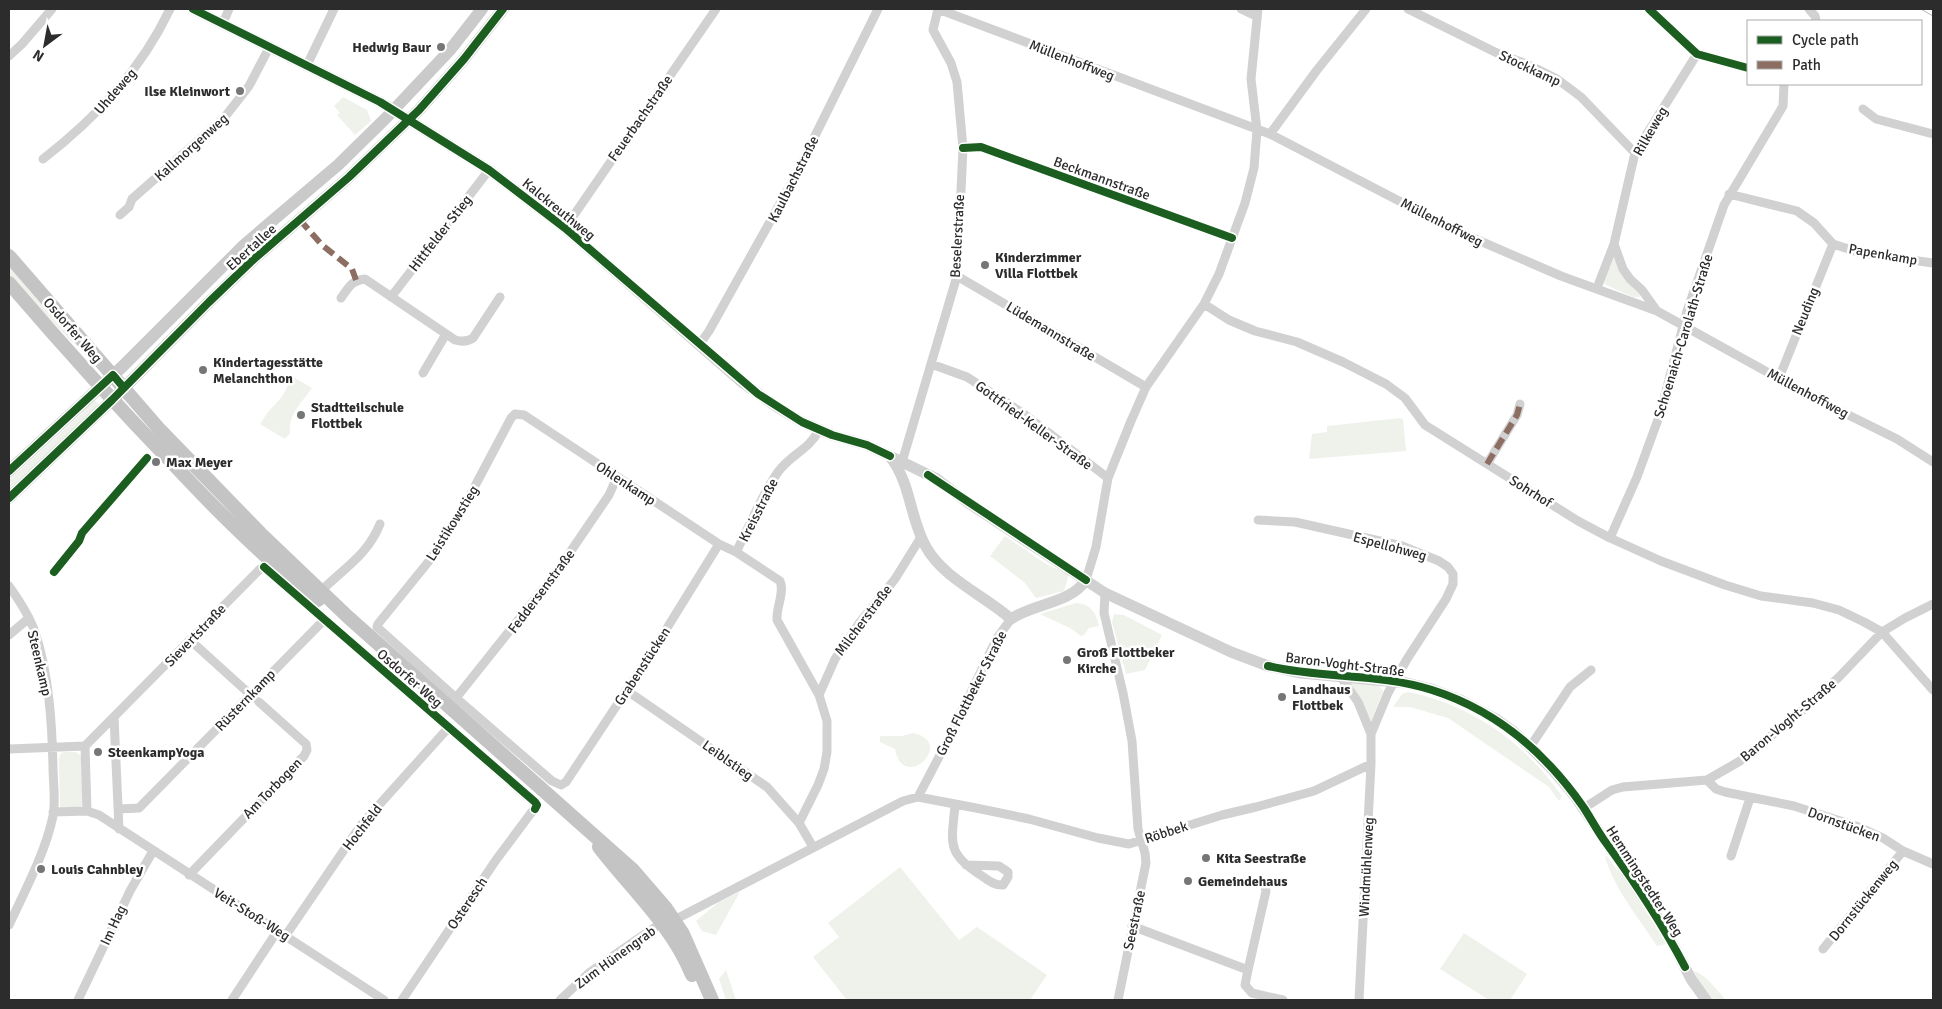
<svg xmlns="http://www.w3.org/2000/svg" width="1942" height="1009" font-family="Signika,sans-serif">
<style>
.green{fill:#eef2eb}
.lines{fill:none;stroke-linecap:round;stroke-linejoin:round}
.minor{stroke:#d1d1d1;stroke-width:9}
.tertiary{stroke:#d1d1d1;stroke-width:11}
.secondary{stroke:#cacaca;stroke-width:12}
.primary{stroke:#c4c4c4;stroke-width:14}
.tram{stroke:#b8b8b8;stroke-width:1}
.quiet{stroke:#8d6e63;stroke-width:6;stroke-dasharray:12 6;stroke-linecap:butt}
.cycleway-casing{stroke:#fff;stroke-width:11}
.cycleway{stroke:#1b5e20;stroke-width:8}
.poi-dot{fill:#767676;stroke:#fff;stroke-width:2}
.labels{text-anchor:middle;stroke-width:5;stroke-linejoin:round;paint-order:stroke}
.poi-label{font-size:14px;font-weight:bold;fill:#2c2c2c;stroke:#fff;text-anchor:start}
.street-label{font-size:14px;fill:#2c2c2c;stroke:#fff}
</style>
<rect width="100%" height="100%" fill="#fff"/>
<!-- green -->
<path class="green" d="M343,97l24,13 4,11 -16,14 -18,-20 3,-2 -6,-7z
M1614,257l27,37 -1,3h-7l-27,-12 -2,-3z
M9,261l73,88 -11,-8 -58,-60 -4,-5z
M293,377l19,11c-10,14 -24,27 -22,45l-5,6 -25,-15 8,-12 13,-14z
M93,398l6,7 -90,85v-10l73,-67z
M1401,418l2,1 3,32 -97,8 3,-25 15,-2v-6z
M1005,536l41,28 23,10 -5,17 -28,7 -12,-16 -34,-26z
M1076,603c15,1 20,9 23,23l-10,2 -5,7 -3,1 -11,-8 -30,-14z
M1114,614l10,1 38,20 -17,35 -19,4 -14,-52z
M1348,682c11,1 32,-2 35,10l-13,32z
M1408,692c48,9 94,36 127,71 10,10 18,22 27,33l-3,5 -10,-14 -101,-69 -38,-11h-17l9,-13z
M913,733c44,9 -10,61 -18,16l-15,-7v-6h22z
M64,752h12l5,4 2,47 -3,5h-18l-2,-2 -1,-48 2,-5z
M1607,856l10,14 2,-1 45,68 3,5 -1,2 -9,2c-19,-29 -42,-56 -52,-89z
M900,867l59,73 18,-13 70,48 -17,25h-183l-34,-43 26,-20 -11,-14z
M740,892l-24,43 -14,-4 -6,-10 23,-19z
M1464,933l63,41 -17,26h-21l-49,-31z
M726,970l10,30h-10l-7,-21z
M1692,971c13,1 25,20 34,29h-14z"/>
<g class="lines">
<!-- minor -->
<path class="minor" d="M938,9l332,125 187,97 104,45 96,35 157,87 83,41 36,23
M1241,9l15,7
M1408,9l91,45 30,11 28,14 24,18 54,56
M1649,9l48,45 51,14
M1809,9l6,7 1,5
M223,23l6,-14
M9,56l13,-12 30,-35
M307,65l27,-56
M1863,109l13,10 57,15
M1270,134l47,-64 49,-61
M963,148l18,-1 251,91
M43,159c54,-42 98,-89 127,-150
M1729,194l68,17 17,12 19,21 28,9 72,10
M120,215l9,-8 3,-8 92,-81 25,-32 21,-40
M565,228l151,-219
M1614,244l9,25 7,10 12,11 15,21
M957,276l189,111
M1597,288l17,-44 21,-91 62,-99
M391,297l98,-127
M341,298c8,-11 10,-17 24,-19l90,61c7,2 12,2 18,-2l27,-41
M1204,304l25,16 26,11 42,11 46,20 43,22 19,14 20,27 153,96 32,17 51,23 64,24 36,11 52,7 26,7 25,12 18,10 51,58
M699,345l10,-14 82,-147 87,-175
M931,364l36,13 57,37 84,64
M423,373l23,-39
M1779,378l54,-134
M819,430c-10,20 -28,24 -41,42 -17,24 -28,54 -42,80l44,29c5,11 -4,26 -3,39l42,75
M902,462l55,-186 6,-128 -6,-66 -6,-19 -18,-33 5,-21
M1487,464l30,-49 3,-11
M1258,520l37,2 107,24 37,15 9,6 5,7v10l-7,15 -39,60 -19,34 -17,41v30l-12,236
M1610,538l27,-61 23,-63 27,-103 37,-106 59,-99 1,-22
M264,567l273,238 -41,55 -94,140
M1086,580l10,-33 12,-69 23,-57 15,-34 58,-83 15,-30 26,-71 9,-35 3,-38 -6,-51 7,-70
M9,586c10,14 20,29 26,46 14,43 17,90 18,135 0,15 3,34 0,49 -7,35 -29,77 -44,109
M321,591c23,-23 46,-35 59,-67
M1105,593l-1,20 19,80 9,48 6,88 7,24 1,10 -28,137
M9,635l20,-17
M190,640l64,58
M1340,676l18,26 13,32
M626,690l141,97 32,36 14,24
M456,698l102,-128 51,-75 8,-18
M114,717l5,112
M85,746l175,-177 4,-2
M85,746l2,65
M1530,747l40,-60 21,-17
M9,749l76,-3
M1707,780l9,9 9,3 69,14 65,21 24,11 20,13 30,13
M561,785l-9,-4 -96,-83 -79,-71 1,-3 51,-63 29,-43 53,-100 4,-4 9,1 195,129 17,8
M561,785l5,-3 88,-133 65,-105
M918,797l33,-63 46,-96 14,-19
M955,805c-3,37 -10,48 27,71 6,4 13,10 21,9l5,-8v-5l-9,-6 -33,-1
M1584,808l28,-18 11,-3 84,-7 33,-19 63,-51 36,-33 43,-45 23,-14 28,-14
M119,809l20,-1 185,-188
M53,812l34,-1 12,4 285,185
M799,823l19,-38 6,-16 3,-17v-31l-8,-26 16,-36 25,-37 35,-43 26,-42
M1731,856l19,-58
M189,875l115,-119 3,-6 -1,-6 -47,-42
M1132,926l116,44 -3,15 7,8 31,7
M286,935l75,-110 88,-98
M1823,949l80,-98
M1248,970l18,-79 -2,-8
M78,1000l52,-109 23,-40
M232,1000l46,-70
M560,1000l29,-27 50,-35 18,-12 23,-9 223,-116 15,-4 58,11 53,11 69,19 31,6 93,-29 34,-8 58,-16 57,-27"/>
<!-- tertiary -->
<path class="tertiary" d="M193,9l187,93 109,68 76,58 178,155 34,24 25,15 30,13 35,10 70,34 30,23 138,91 126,59 37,14 33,7 106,10 24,6 31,12 34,18 18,13 16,15 22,22 22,26 90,132 27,52 15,21
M891,458c20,26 19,61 35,89 18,32 58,48 85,72 23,-16 59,-15 75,-39"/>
<!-- secondary -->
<path class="secondary" d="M9,471l114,-105 121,-121 94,-80 48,-47 64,-68 32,-41
M9,498l103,-98 97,-98 45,-43 95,-82 70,-67 45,-51 39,-50"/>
<!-- primary -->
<path class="primary" d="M9,256l151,174 100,103 88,84 285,253 32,37 18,27 29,66
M9,283c54,63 110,125 168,185 44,47 90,93 141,132
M599,847c32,42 73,78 93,128"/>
<!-- tram -->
<path class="tram" d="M1921,9l12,7"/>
<!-- quiet -->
<path class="quiet" d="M300,220l22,25 30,24 4,11
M1487,464l30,-49 3,-11"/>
<!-- cycleway casing -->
<g class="cycleway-casing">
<path id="cycleway" d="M193,9l187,93 109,68 76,58 193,166 44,28 30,13 35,10 23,11
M1649,9l48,45 51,14
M963,148l18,-1 251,91
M9,471l104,-96 11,13
M928,475l158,105
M9,498l103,-98 97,-98 45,-43 95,-82 70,-67 45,-51 39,-50
M264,567l271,235 2,3 -2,4
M54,572l25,-31 3,-8 65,-75
M1268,666c54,13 111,7 164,24 63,20 114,63 152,118 7,11 13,22 20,32 30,41 58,83 81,127"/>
</g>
<!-- cycleway -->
<use href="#cycleway" class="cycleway"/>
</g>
<!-- markers -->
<g class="poi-dot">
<circle cx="441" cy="47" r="5"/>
<circle cx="240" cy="91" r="5"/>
<circle cx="985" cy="265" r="5"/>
<circle cx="203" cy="370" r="5"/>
<circle cx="301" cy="415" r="5"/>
<circle cx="156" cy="462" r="5"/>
<circle cx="1067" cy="660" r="5"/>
<circle cx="1282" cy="697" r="5"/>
<circle cx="98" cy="752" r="5"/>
<circle cx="1206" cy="858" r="5"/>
<circle cx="41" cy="869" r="5"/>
<circle cx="1188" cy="881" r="5"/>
</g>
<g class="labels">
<!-- poi labels -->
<g class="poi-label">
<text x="431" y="52" text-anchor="end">Hedwig Baur</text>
<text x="230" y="96" text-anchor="end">Ilse Kleinwort</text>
<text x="995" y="262">Kinderzimmer<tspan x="995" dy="16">Villa Flottbek</tspan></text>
<text x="213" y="367">Kindertagesstätte<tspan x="213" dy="16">Melanchthon</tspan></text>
<text x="311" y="412">Stadtteilschule<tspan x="311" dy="16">Flottbek</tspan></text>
<text x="166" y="467">Max Meyer</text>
<text x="1077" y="657">Groß Flottbeker<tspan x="1077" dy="16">Kirche</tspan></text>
<text x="1292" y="694">Landhaus<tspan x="1292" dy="16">Flottbek</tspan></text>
<text x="108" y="757">SteenkampYoga</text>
<text x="1216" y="863">Kita Seestraße</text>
<text x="51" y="874">Louis Cahnbley</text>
<text x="1198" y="886">Gemeindehaus</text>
</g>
<!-- street labels -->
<g class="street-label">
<text transform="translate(1072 60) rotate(21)" y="5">Müllenhoffweg</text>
<text transform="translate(1530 68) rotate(25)" y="5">Stockkamp</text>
<text transform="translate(115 91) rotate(-49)" y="5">Uhdeweg</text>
<text transform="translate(640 118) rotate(-55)" y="5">Feuerbachstraße</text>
<text transform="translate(1650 131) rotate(-60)" y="5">Rilkeweg</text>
<text transform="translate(191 147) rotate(-42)" y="5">Kallmorgenweg</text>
<text transform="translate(1102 178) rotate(20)" y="5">Beckmannstraße</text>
<text transform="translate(793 179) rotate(-63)" y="5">Kaulbachstraße</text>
<text transform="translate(559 209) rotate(39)" y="5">Kalckreuthweg</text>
<text transform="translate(1442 222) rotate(27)" y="5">Müllenhoffweg</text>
<text transform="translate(440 233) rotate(-52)" y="5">Hittfelder Stieg</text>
<text transform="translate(957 236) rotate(-87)" y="5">Beselerstraße</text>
<text transform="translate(251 247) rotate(-42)" y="5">Ebertallee</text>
<text transform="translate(1883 254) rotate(10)" y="5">Papenkamp</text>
<text transform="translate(1805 311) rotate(-68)" y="5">Neuding</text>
<text transform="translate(73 330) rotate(49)" y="5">Osdorfer Weg</text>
<text transform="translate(1051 331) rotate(31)" y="5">Lüdemannstraße</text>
<text transform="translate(1683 336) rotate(-73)" y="5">Schoenaich-Carolath-Straße</text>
<text transform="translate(1808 393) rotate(28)" y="5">Müllenhoffweg</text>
<text transform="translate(1034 425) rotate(36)" y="5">Gottfried-Keller-Straße</text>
<text transform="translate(626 483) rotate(33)" y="5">Ohlenkamp</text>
<text transform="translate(1531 491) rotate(32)" y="5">Sohrhof</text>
<text transform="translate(758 510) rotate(-63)" y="5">Kreisstraße</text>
<text transform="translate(452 523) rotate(-58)" y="5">Leistikowstieg</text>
<text transform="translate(1390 546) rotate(15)" y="5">Espellohweg</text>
<text transform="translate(541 591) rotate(-53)" y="5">Feddersenstraße</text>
<text transform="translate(863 620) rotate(-53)" y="5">Milcherstraße</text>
<text transform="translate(195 635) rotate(-46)" y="5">Sievertstraße</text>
<text transform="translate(40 663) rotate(77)" y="5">Steenkamp</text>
<text transform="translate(1345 664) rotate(7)" y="5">Baron-Voght-Straße</text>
<text transform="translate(642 666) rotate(-57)" y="5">Grabenstücken</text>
<text transform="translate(410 678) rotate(41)" y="5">Osdorfer Weg</text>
<text transform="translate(971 693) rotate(-63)" y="5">Groß Flottbeker Straße</text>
<text transform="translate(245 700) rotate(-46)" y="5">Rüsternkamp</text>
<text transform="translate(1788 720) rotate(-40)" y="5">Baron-Voght-Straße</text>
<text transform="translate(728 760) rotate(35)" y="5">Leiblstieg</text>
<text transform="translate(272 788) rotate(-46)" y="5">Am Torbogen</text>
<text transform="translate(1844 824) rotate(20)" y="5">Dornstücken</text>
<text transform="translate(362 827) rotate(-52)" y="5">Hochfeld</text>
<text transform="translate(1166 832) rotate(-18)" y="5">Röbbek</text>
<text transform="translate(1366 867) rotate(-87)" y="5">Windmühlenweg</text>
<text transform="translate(1645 881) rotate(57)" y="5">Hemmingstedter Weg</text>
<text transform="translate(1863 900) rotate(-51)" y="5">Dornstückenweg</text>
<text transform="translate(467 903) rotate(-56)" y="5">Osteresch</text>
<text transform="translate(252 914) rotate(32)" y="5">Veit-Stoß-Weg</text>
<text transform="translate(1134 920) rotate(-78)" y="5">Seestraße</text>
<text transform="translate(113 925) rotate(-65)" y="5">Im Hag</text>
<text transform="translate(615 957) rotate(-36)" y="5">Zum Hünengrab</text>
</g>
</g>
<!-- border -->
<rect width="1942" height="1009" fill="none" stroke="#2c2c2c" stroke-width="20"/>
<!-- legend -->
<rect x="1747" y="20" width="175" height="65" fill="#ffffff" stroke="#ababab"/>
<rect x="1757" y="36" width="25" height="8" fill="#1b5e20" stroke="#ababab"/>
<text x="1792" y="45" font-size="15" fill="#2c2c2c">Cycle path</text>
<rect x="1757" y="61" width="25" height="8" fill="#8d6e63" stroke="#ababab"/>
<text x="1792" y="70" font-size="15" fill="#2c2c2c">Path</text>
<!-- north arrow -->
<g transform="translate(45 45) rotate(212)" stroke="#ffffff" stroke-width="4" paint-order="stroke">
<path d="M0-4L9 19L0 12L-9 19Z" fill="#2c2c2c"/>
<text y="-8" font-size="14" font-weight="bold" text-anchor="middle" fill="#2c2c2c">N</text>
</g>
</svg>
